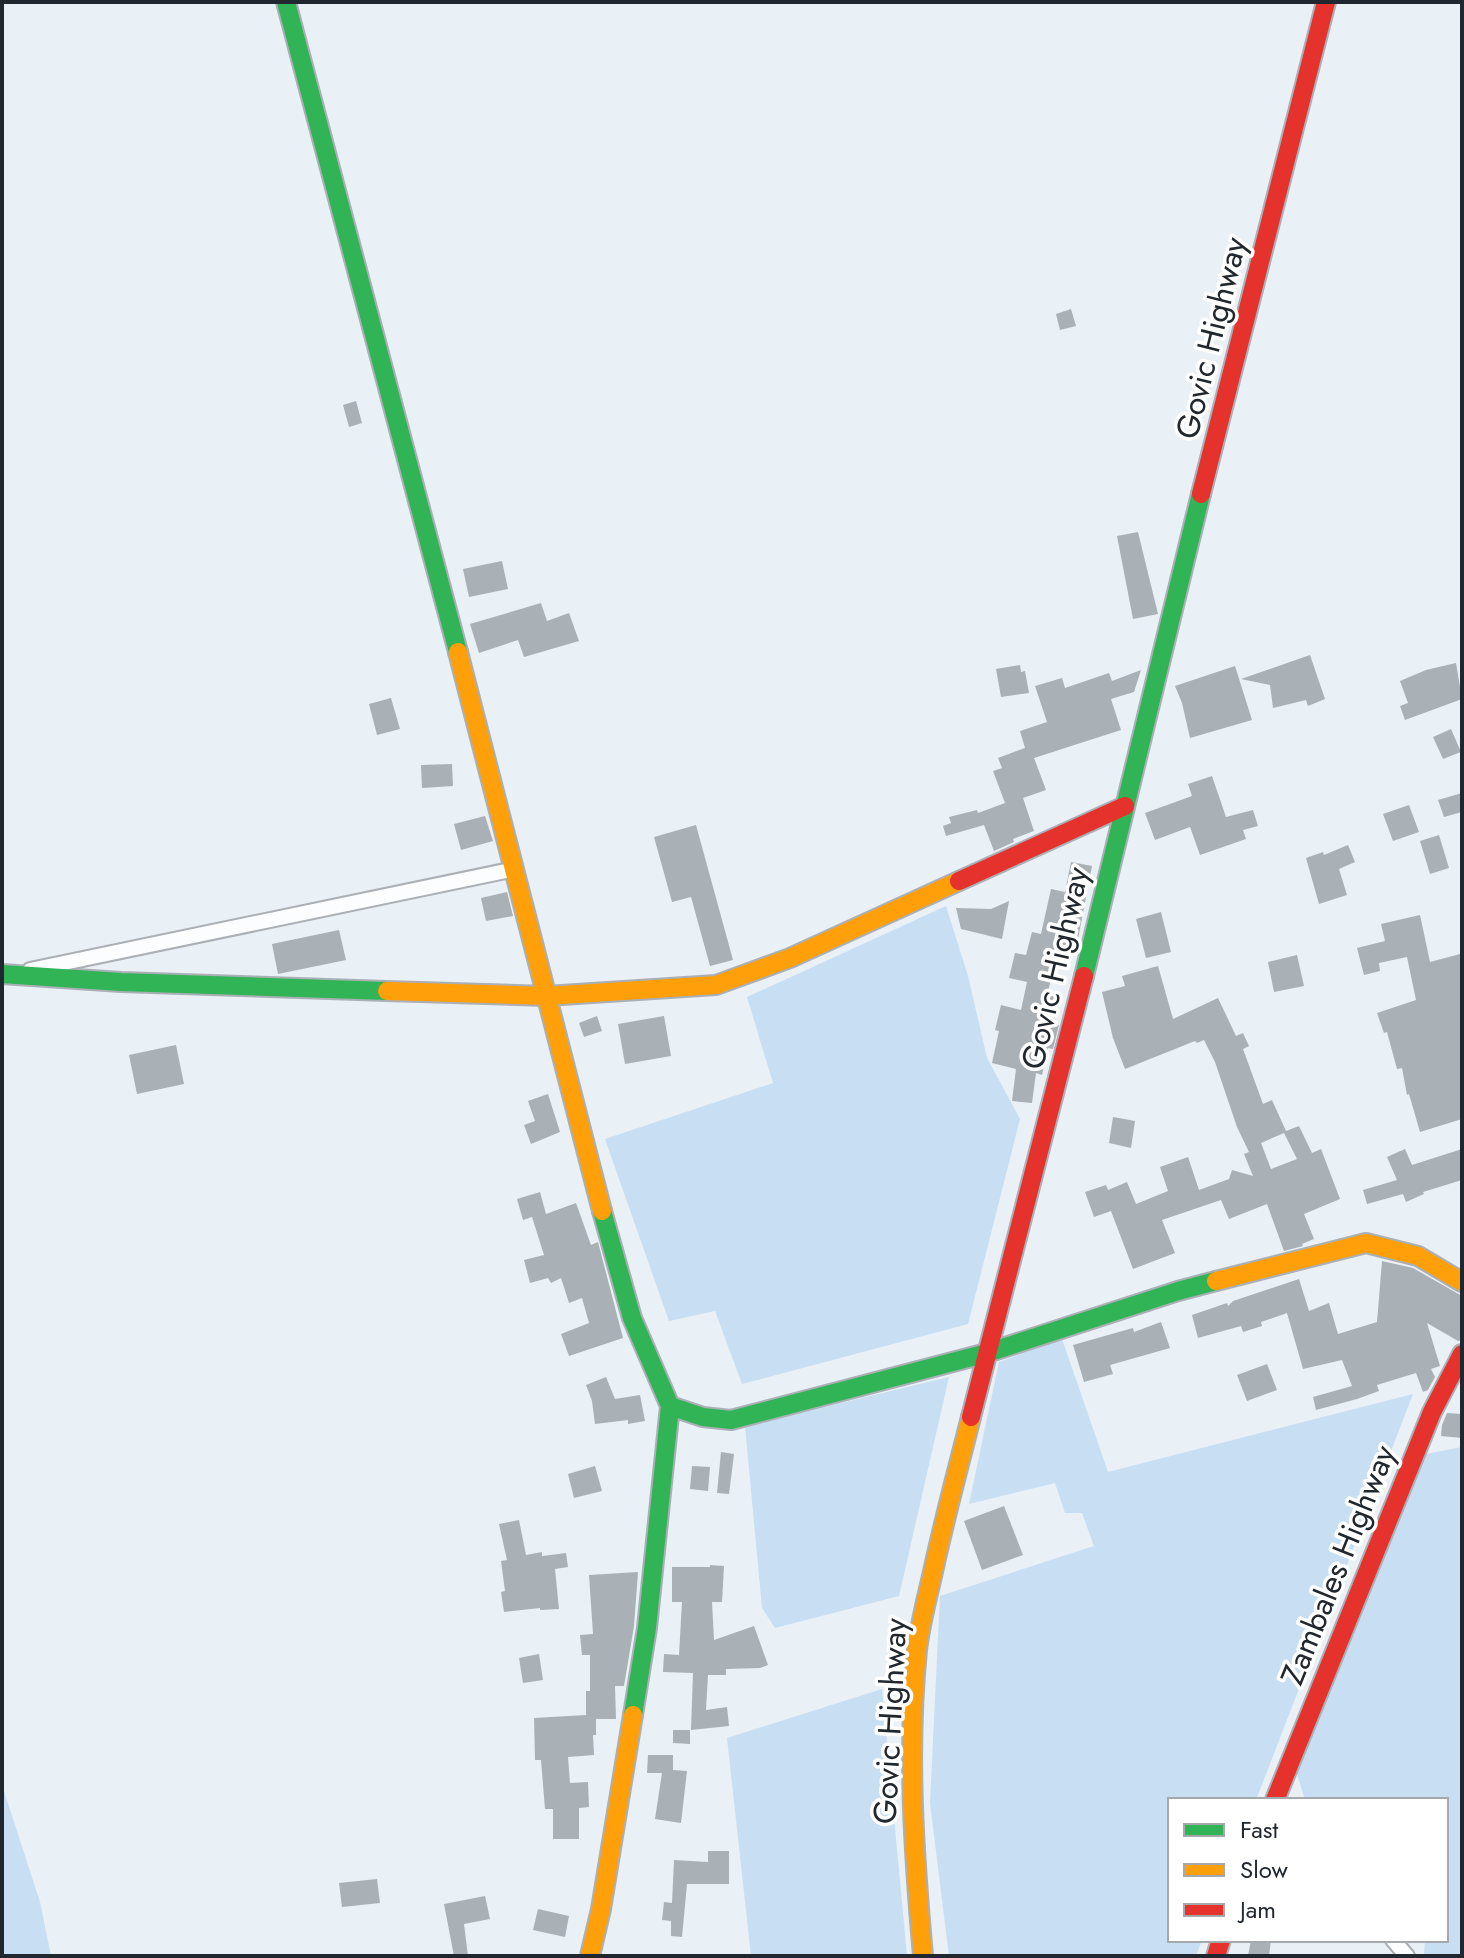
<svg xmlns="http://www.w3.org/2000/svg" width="1464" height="1958" font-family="Jost,sans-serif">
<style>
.green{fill:#c7def3}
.building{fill:#a9b0b6;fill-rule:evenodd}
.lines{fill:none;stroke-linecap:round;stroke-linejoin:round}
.street-casing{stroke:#aab0b6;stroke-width:18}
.fast-casing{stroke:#aab0b6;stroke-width:22}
.slow-casing{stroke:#aab0b6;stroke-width:22}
.jam-casing{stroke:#aab0b6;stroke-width:22}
.street{stroke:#fcfdfe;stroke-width:14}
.fast{stroke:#30b455;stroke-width:18}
.slow{stroke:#ff9f0a;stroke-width:18}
.jam{stroke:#e5322d;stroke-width:18}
.labels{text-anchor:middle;stroke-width:7;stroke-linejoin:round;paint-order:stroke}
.street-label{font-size:32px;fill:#20272e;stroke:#fff}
</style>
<rect width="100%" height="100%" fill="#e9f0f6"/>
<!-- green -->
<path class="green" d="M946,906l22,70 19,82 33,61 -52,205 -226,60 -27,-73 -46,10 -64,-182 168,-56 -26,-86z
M1062,1339l46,133 305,-78 -157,406h-86v140h32l-6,16h-247l-19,-153 10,-207 154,-50 -12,-33h-17l-10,-30 -86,21 30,-142z
M949,1377l-50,219 -124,32 -13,-20 -17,-182z
M1462,1447v509h-38l1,-16h21v-140h-141l-9,-29 130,-317z
M882,1689l25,267h-156l-24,-218z
M2,1785l38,117 11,54h-49z"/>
<!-- building -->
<path class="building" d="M1071,309l5,17 -16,4 -4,-16z
M356,401l6,22 -13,4 -6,-22z
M1138,532l20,82 -25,5 -16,-83z
M502,561l6,28 -39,8 -6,-28z
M541,603l6,18 22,-8 10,28 -55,16 -6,-17 -39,13 -9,-29z
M1310,655l15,44 -17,7 -2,-6 -33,8 -3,-23 -29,-6z
M1456,663l6,36 -57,21 -5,-14 8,-3 -8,-22 26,-11z
M1020,665l1,7 4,-1 4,22 -28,4 -5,-28z
M1235,666l17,54 -62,18 -8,-35 -7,-17z
M1141,670l-7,22 -23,7 10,31 -87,28 12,32 -23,8 11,33 -21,8 1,3 -20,9 -10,-26 -38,11 -3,-10 8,-3 -2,-6 28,-7 1,3 27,-10 -12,-32 9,-3 -4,-10 27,-10 -5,-17 27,-9 -12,-36 27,-8 3,10 44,-15 3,8z
M391,698l9,31 -23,6 -8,-31z
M1451,729l10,23 -18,7 -10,-22z
M452,764l1,22 -31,2 -1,-23z
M1212,776l14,41 27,-7 5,16 -15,4 3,9 -46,16 -10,-28 -35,13 -10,-27 47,-17 -4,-12z
M1462,793v19l-18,5 -6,-17z
M1409,805l10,27 -26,9 -10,-27z
M485,816l8,25 -32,9 -7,-26z
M696,825l37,135 -23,6 -19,-69 -19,5 -18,-65z
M1439,835l10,33 -19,6 -10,-33z
M1348,845l7,17 -16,7 8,26 -28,9 -13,-46 17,-6 1,3z
M1071,862l21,4 -14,73 -5,-1 -7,26 -10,-3 -8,30 8,2 -7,29 10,3 -6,24 -5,-1 -6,27 -6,-2 -4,30 -20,-2 4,-32 -24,-6 7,-32 -4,-1 6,-25 20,5 6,-28 -18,-4 6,-25 11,2 6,-23 9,2 10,-45 14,3z
M507,892l6,24 -27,5 -5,-23z
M1009,901l-7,38 -41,-10 -5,-21 35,1z
M1161,912l10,40 -25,6 -10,-39z
M1420,915l10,47 30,-8 2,8v157l-42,13 -11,-38 -2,1 -5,-27 -5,1 -10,-37 -3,1 -7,-20 39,-13 -9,-43 -28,6 1,8 -16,4 -7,-27 28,-7 -4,-17z
M339,930l7,30 -68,14 -6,-30z
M1297,955l7,31 -30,6 -6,-30z
M1158,966l15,53 45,-21 18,38 7,-3 6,13 -6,3 20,55 9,-4 14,31 13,-5 13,27 9,-4 19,50 -36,15 10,25 -12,5 1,2 -19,5 -17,-47 -38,15 -8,-19 -59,20 13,33 -42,16 -22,-58 -17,6 -9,-25 21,-7 2,5 19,-8 9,22 32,-13 -8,-24 28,-10 11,33 30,-11 3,-9 21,6 -9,-22 5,-2 -12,-25 -22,-65 -11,-22 -7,3 -2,-2 -70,28 -12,-31 -11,-46 23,-6 -3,-10zM1284,1133l13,26 -26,10 -10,-26z
M597,1016l5,15 -18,6 -5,-14z
M664,1016l7,40 -46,8 -7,-40z
M176,1045l8,39 -47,10 -8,-39z
M548,1094l12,38 -29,12 -7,-19 11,-4 -7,-20z
M1113,1117l22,4 -4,27 -22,-5z
M1405,1149l7,16 50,-16v31l-39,12 1,2 -18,8 -3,-8 -36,10 -4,-14 34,-10 -10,-23z
M540,1192l6,22 30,-11 15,42 7,-3 25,96 -54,18 -8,-22 28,-11 -7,-25 -13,5 -8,-25 -10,5 -3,-5 -18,5 -6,-23 20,-5 -12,-38 -9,3 -6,-21z
M1382,1261l31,7 49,28v44l-4,1 -31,-18 13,43 -9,3 4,8 -7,13 -5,2 -7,-19 -39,12 2,6 -22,8 -41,11 -3,-13 39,-11 -10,-26 -39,9 -16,-56 -26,9 1,4 -19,6 -2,-6 -43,12 -6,-23 35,-12 1,3 5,-5 66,-22 10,32 20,-8 9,31 39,-12z
M1161,1322l9,26 -60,17 3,9 -29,8 -11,-37 60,-17 1,4z
M1267,1364l10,26 -30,11 -10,-26z
M606,1377l9,22 25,-4 5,26 -17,3v-4l-33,4 -3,-23 -6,-16z
M1447,1413l15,1v24l-21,-2 1,-11z
M721,1452l13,2 -5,40 -12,-1z
M595,1466l7,25 -28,7 -6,-24z
M692,1466l18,1 -2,24 -18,-2z
M1004,1506l19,49 -41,15 -18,-49z
M519,1520l7,35 16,-3v4l24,-3 2,14 -13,2 4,40 -19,1v-2l-36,4 -3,-20 4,-1 -4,-30 6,-1 -8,-36z
M710,1565l14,1 -2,36h-10l2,38 40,-14 14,39 -8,3 -34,1v6h-18l-2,35 21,-3 2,19 -38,4 2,-57 -30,-1 1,-18 15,1 3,-53h-10v-35h38z
M638,1572l-4,54 -10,60h-9l1,33h-20v16h-3l1,20 -26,2 2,26 18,-1 1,25 -10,1v31h-26v-30h-8l-4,-49h-6l-1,-42 52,-3v-24h4v-36h-8l-2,-20 13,-1 -4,-59z
M539,1654l4,26 -20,3 -4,-25z
M673,1730h17v14l-17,-1z
M648,1755h25v15l14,1 -6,52 -26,-4 7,-46h-15z
M708,1851h21v33h-42l-5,53 -11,-1v-15l-9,-1 2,-18 8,1 2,-43 34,2z
M377,1879l3,24 -38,4 -3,-24z
M485,1896l5,23 -26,5 4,32h-14l-10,-52z
M538,1909l31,7 -4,21 -32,-7z
M1251,1940h20l-2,16h-21z"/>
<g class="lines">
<!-- street casing -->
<g class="street-casing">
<path id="street" d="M30,970l485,-101
M1393,1940l14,16"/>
</g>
<!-- fast casing -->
<g class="fast-casing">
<path id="fast" d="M286,2l172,650
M2,974l119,8 266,9
M1084,976l117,-482
M602,1211l30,107 38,88 -23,222 -14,87
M670,1406l33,11 28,3 256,-67 191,-62 38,-10"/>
</g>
<!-- slow casing -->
<g class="slow-casing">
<path id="slow" d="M458,652l144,559
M387,991l159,5 170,-11 74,-27 169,-77
M1216,1281l150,-38 52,13 44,26
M590,1956l11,-47 32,-194
M923,1956c-9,-101 -16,-204 -6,-306 3,-26 10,-52 16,-78 11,-52 25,-103 38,-155"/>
</g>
<!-- jam casing -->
<g class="jam-casing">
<path id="jam" d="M1201,494l125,-492
M959,881l166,-75
M971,1417l113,-441
M1275,1800l157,-388 30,-58
M1216,1956l5,-16"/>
</g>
<!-- street -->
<use href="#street" class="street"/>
<!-- fast -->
<use href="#fast" class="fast"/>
<!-- slow -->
<use href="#slow" class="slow"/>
<!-- jam -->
<use href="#jam" class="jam"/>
</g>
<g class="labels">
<!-- street labels -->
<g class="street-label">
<text transform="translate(1211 338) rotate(-76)" y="11">Govic Highway</text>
<text transform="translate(1055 968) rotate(-77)" y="11">Govic Highway</text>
<text transform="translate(1338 1565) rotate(-68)" y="11">Zambales Highway</text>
<text transform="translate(890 1721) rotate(-87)" y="11">Govic Highway</text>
</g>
</g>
<!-- border -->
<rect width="1464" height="1958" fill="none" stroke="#20272e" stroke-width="8"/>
<!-- legend -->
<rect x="1168" y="1798" width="280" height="144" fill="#ffffff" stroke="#a6a9ab" stroke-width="2"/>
<rect x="1184" y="1824" width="40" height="12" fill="#30b455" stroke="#a6a9ab" stroke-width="2"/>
<text x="1240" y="1838" font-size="24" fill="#20272e">Fast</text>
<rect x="1184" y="1864" width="40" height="12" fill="#ff9f0a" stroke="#a6a9ab" stroke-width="2"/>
<text x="1240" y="1878" font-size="24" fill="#20272e">Slow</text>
<rect x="1184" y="1904" width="40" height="12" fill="#e5322d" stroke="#a6a9ab" stroke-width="2"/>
<text x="1240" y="1918" font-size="24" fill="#20272e">Jam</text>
</svg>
